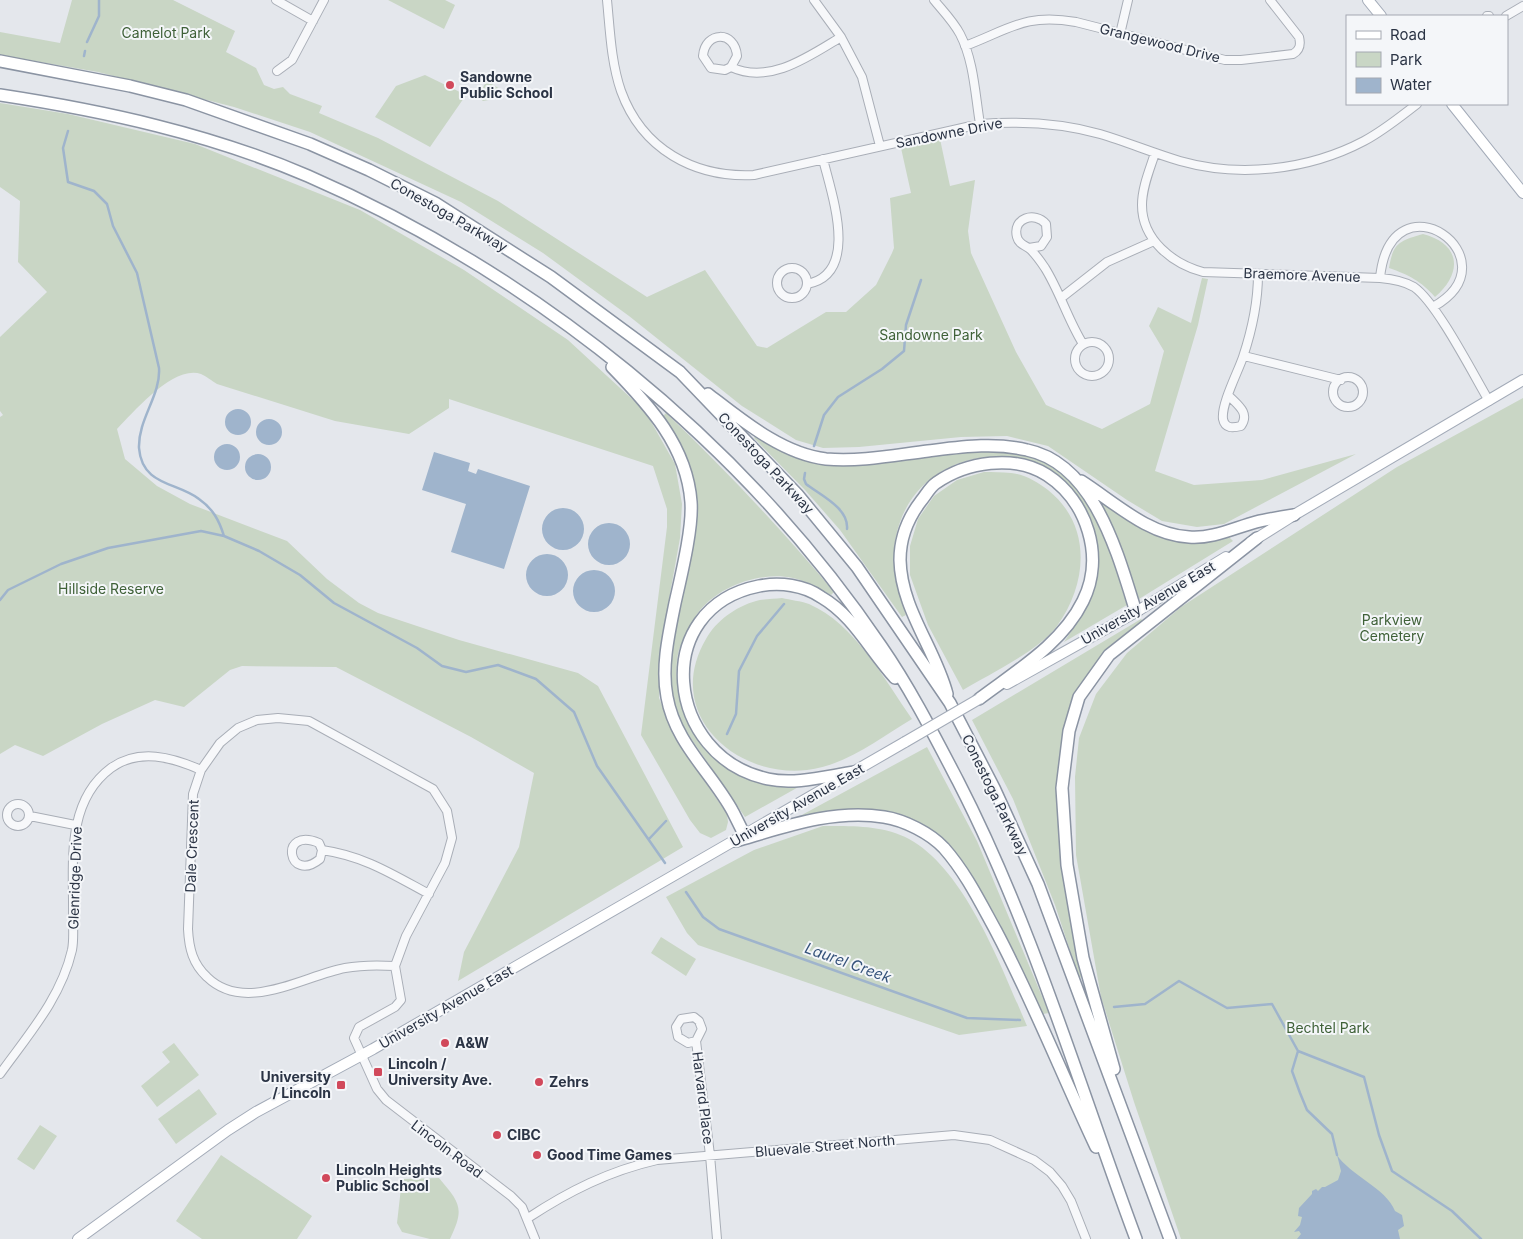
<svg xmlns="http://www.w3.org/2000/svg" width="1523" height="1239" font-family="Inter,sans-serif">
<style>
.green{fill:#c9d6c5}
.water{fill:#9fb4cc}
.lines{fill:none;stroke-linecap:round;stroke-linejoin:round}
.stream{stroke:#9fb4cc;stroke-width:2.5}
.minor-casing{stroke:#a9aeb7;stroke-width:10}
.major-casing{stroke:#a3abb8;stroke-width:12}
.highway-casing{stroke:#8b94a3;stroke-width:14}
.minor{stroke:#f7f8fa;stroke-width:8}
.major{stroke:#fff;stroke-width:10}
.highway{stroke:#fff;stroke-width:11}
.major-bridge-casing{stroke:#a3abb8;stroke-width:12;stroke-linecap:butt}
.major-bridge{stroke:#fff;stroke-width:10}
.poi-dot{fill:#d1495b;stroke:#f4f6f9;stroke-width:2}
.labels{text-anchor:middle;stroke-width:4;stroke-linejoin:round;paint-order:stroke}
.park-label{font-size:14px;fill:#3f6138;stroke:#f4f6f9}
.street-label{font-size:14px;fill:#2b3445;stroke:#f4f6f9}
.poi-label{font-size:14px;font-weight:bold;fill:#2b3445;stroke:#f4f6f9;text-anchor:start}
.water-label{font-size:15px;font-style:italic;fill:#34527a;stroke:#f4f6f9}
</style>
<rect width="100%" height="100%" fill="#e4e7ec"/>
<!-- green -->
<path class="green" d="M72,0h101l62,31 -9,21 30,16 8,17 10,4 9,-2 7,7 32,12 -3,7 59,25 120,63 149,96 58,-27 52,76 10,2 59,-36h20l30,-27 16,-32 2,-5 -4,-50 21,-5 -10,-45 39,-9 10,47 25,-6 -7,51 3,22 45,99 30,53 56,24 48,-25 14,-53 -15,-25 9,-19 33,16 11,-45 6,1 -10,46 -43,146 39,14 68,-5 94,-26 -132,70 -27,3 -35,-6 -35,-21 -79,-54 -41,-10 -46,1 -102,10 -36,1 -27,-8 -54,-34 -113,-90 -86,-63 -82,-51 -151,-70 -76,-25 -136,-35 -98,-17v-23l60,11z
M388,0h57l10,5 -11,24z
M425,75l41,20 -36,52 -55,-30 21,-31z
M488,82l14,8 -2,8 -17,3 -3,-3 4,-13z
M0,103l68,11 127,30 165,66 104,60 104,70 77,71 30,53 7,40 -2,34 -17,95 -4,65 17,41 51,75 1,8 -2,8 -15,8 -11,-5 -10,-13 -49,-85 26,-208v-18l-14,-43 -204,-67v9l-40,26 -74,-13 -118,-37c-5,-3 -11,-8 -16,-10 -28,-9 -66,37 -84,55l8,30 32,27 33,18 97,37 40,38 32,24 19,10 81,27 119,33 20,13 85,161 -225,134 6,-29 55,-105 15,-74 -63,-36 -135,-70 -94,-1 -12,4 -46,37 -29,-7 -53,24 -59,32 -28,-11 -15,9v-337l3,-2 -3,-4v-74l47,-45 -29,-30 2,-61 -20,-14z
M1423,234c38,10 40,39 12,63 -14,-16 -26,-22 -46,-29 4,-25 10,-27 34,-34z
M1523,398v841h-342l-47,-137 -33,-105 -25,-142 -1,-78 4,-39 17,-44 31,-41 54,-46 216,-140z
M666,413c60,57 115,116 168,179l-3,3c-12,-6 -25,-14 -38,-17 -32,-7 -75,8 -95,35 -5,6 -7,14 -10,20 -4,7 -9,14 -10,21 -8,43 15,95 54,117 21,12 46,14 70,14l-57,32 -64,-93 -10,-28 -1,-35 25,-164 -5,-32 -12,-25 -15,-24z
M756,435l54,26 171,-11c22,0 48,1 68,11 47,23 63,98 78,144l-63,37 12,-18 21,-68c-9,-19 -18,-37 -27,-56 -3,-6 -5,-15 -10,-20 -7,-10 -21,-16 -32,-19 -51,-15 -110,9 -128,61 -12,32 -4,62 6,93l-4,2 -62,-87 -35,-40 -51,-52z
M984,472c9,0 18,0 27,1 13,1 27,9 37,17 44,35 40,93 9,136 -17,24 -69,49 -94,64l-35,-65 -18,-50v-29l8,-27 16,-23 23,-16z
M1100,501l60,35 31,7 38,-6 4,4 -94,58 -18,-52z
M782,598c8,2 19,3 27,6 46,20 75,75 103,115 -32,19 -67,47 -105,51 -74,8 -144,-58 -101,-131 10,-18 29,-32 50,-38 8,-2 18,-2 26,-3z
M1141,619l3,3 -67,72 -18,85 25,197 -5,2 -24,-73 -42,-106 -41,-79z
M927,747l50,94 72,172 -6,1 -42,-83 -55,-85 -75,-35 -47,1 -22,6 -2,-2z
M823,826c29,0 60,-1 86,13 57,31 93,130 118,187l-68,9 -261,-90 -11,-12 -21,-36 88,-47z
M661,937l35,22 -10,17 -35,-23z
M174,1043l25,32 -42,32 -16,-21 29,-24 -8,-10z
M199,1089l18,25 -41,30 -18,-25z
M40,1125l17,11 -23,34 -17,-11z
M221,1155l91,61 -15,23h-95l-26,-18z
M439,1178c21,25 26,30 11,61h-20l-28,-7 -5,-9 5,-44z"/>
<!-- water -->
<path class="water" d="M225 422a13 13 0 1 1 26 0a13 13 0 1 1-26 0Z
M256 432a13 13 0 1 1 26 0a13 13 0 1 1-26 0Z
M214 457a13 13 0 1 1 26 0a13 13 0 1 1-26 0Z
M434,452l36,11 -2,8 8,3 2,-5 52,17 -26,83 -53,-17 15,-48 -44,-14z
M245 467a13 13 0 1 1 26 0a13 13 0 1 1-26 0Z
M542 529a21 21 0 1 1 42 0a21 21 0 1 1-42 0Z
M588 544a21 21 0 1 1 42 0a21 21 0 1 1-42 0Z
M526 575a21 21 0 1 1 42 0a21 21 0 1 1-42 0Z
M573 591a21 21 0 1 1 42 0a21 21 0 1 1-42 0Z
M1337,1155c13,20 49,33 58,56l7,4 2,11 -6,4 2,9h-103l4,-5 -2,-3 -5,1 6,-7 2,-8 -4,-1 1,-8 13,-14v-3l4,-2 2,2 4,-4h3l13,-7 3,-9z"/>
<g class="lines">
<!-- stream -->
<path class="stream" d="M87,42l12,-26v-16
M84,56l1,-5
M68,131l-5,17 5,34 26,9 13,13 6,22 24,47 22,95c2,27 -21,51 -20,80 3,38 38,34 60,51 14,10 20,21 25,37
M814,446l10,-31 14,-18 44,-28 22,-18 2,-26 15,-45
M805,473l-1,6 2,5c14,11 43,24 41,45
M0,600l8,-10 53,-26 47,-16 93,-17 23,5 35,15 41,24 34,28 83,45 25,18 24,6 32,-7 38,14 38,33 23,54 68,97
M727,734l9,-20 3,-43 18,-35 27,-32
M649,839l17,-18
M686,892l17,25 16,12 248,89 53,2
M1114,1007l31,-3 34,-23 48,27 45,-4 26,47 66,26 15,58 13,36 60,40 29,28
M1298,1051l-6,20 8,22 7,17 25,24 5,21"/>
<!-- minor casing -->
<g class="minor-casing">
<path id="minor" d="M276,0l37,21
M607,0c3,30 4,62 14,91 21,58 73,87 133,84l226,-51c41,-3 81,-1 120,10 27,8 53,19 80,27 60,17 129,9 184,-20 19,-10 36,-24 53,-37
M814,0l27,37 21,40 18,69
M934,0c9,11 19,21 26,34 14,27 15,60 20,90
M1487,16h2
M1506,16l17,-10
M1120,34l8,-34
M965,46c45,-17 60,-33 111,-24l149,38h16l52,-6c7,-4 8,-9 6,-17l-29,-37
M731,67l6,-11c-2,-26 -32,-25 -34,0l8,12 14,2 6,-3c38,18 77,-10 110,-30
M277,71l15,-11 32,-60
M1155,153c-5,16 -13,34 -13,52 0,35 31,59 61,67l177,6c12,1 24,3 34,9 23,16 59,87 75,114
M1029,248l12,-2 6,-9 -1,-13c-11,-13 -34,-6 -29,13 2,8 9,8 14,13 5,5 10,12 14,18 15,24 23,52 38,76
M777 283a15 15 0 1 1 30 0a15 15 0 1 1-30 0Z
M1380,278c11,-108 138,-19 53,29
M807,284c54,-10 24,-91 16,-125
M1061,298l46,-36 47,-21
M1075 359a17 17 0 1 1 34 0a17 17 0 1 1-34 0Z
M1244,356l97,24
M1333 392a15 15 0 1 1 30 0a15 15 0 1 1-30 0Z
M1229,396c9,9 21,17 12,30 -8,2 -16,3 -18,-7 -2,-15 15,-47 20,-62 9,-27 15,-55 15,-83
M7 815a11 11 0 1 1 22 0a11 11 0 1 1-22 0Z
M30,816l45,9
M322,850l-2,9c-32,26 -42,-33 -1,-16l3,7c42,6 70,24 107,44
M395,966c-16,-1 -34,-1 -50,2 -42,8 -100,46 -138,9 -14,-13 -18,-28 -19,-48l5,-135 8,-24 19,-27 18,-15 19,-8 21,-2 31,3 124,68 14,22 5,27 -7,25 -39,73 -11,30 6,34 -6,7 -36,20 -5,11 23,51 9,11 125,96 11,11 13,32
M696,1041l-8,2 -10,-6 -2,-10 5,-8 13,-2 5,4 3,8 -6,12 14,114 7,84
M0,1074c28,-39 61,-76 72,-124 2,-10 1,-21 1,-31 1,-52 -9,-116 38,-151 28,-20 61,-11 90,2
M528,1218c41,-27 81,-47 129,-58l297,-25 36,5 44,20 16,12 12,14 9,15 15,38"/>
</g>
<!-- major casing -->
<g class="major-casing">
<path id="major" d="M1368,0l13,16
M1452,104l71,89
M1251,542l43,-27 229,-135
M1007,684l129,-72 90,-55
M78,1239l150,-109 28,-18 117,-63 532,-307"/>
</g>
<!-- highway casing -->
<g class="highway-casing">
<path id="highway" d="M0,61l130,25 56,14 124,44 59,26 66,33 116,74 129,95 117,122 60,73 93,136 44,85 44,96 132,355
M0,95c105,16 210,39 308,81 227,99 434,265 573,470 29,42 53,89 77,135 75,146 121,305 178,458
M612,367c37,38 75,79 79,135 2,26 -10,74 -16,101 -6,30 -14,64 -8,94 8,46 45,76 66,115 4,8 8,16 12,24
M708,394c34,26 74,60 118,65 34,3 69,-4 102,-8 33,-4 66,-9 99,-1 68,14 91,105 109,162
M1081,481c33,21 67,54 108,56 23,2 45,-9 67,-15 12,-3 25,-5 38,-7
M947,694c-12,-46 -46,-85 -47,-134 0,-22 8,-42 21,-59 5,-6 9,-14 15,-18 30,-21 78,-29 111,-8 40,26 58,82 36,126 -21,43 -67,70 -104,98
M855,772c-28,4 -60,13 -87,7 -103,-22 -119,-171 -9,-193 21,-4 45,-1 62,11 33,19 49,54 74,81
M736,841c48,-14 97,-32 148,-24 20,3 46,16 60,31 22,25 36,54 52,83 37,70 66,144 100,216
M1114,1069l-31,-111 -16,-93 -5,-77 7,-57 10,-34 30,-42 148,-117"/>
</g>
<!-- minor -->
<use href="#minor" class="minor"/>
<!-- major -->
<use href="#major" class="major"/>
<!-- highway -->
<use href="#highway" class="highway"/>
<!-- major-bridge casing -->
<g class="major-bridge-casing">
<path id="major-bridge" d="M905,742l74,-43"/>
</g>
<!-- major-bridge -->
<use href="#major-bridge" class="major-bridge"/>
</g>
<!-- markers -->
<g class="poi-dot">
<circle cx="450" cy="85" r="5"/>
<circle cx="445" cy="1043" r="5"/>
<rect x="373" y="1067" width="10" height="10" rx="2.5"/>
<circle cx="539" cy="1082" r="5"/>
<rect x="336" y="1080" width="10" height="10" rx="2.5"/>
<circle cx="497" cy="1135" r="5"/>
<circle cx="537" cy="1155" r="5"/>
<circle cx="326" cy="1178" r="5"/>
</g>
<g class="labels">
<!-- park labels -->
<g class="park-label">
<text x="166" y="38">Camelot Park</text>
<text x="931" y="340">Sandowne Park</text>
<text x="111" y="594">Hillside Reserve</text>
<text x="1392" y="625">Parkview<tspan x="1392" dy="16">Cemetery</tspan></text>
<text x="1328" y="1033">Bechtel Park</text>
</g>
<!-- street labels -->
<g class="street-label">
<text transform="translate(1160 43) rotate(14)" y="5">Grangewood Drive</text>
<text transform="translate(949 133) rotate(-11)" y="5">Sandowne Drive</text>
<text transform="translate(449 215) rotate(30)" y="5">Conestoga Parkway</text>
<text transform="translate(1302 275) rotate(2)" y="5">Braemore Avenue</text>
<text transform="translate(766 463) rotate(47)" y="5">Conestoga Parkway</text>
<text transform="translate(1148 603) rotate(-30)" y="5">University Avenue East</text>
<text transform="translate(995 795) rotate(64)" y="5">Conestoga Parkway</text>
<text transform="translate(797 805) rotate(-30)" y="5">University Avenue East</text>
<text transform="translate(192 846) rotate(-88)" y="5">Dale Crescent</text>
<text transform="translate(75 878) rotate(-88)" y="5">Glenridge Drive</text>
<text transform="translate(446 1007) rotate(-30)" y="5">University Avenue East</text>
<text transform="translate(703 1098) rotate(83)" y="5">Harvard Place</text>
<text transform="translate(825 1146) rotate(-5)" y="5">Bluevale Street North</text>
<text transform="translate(447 1149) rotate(37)" y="5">Lincoln Road</text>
</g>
<!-- poi labels -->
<g class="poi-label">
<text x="460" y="82">Sandowne<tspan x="460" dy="16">Public School</tspan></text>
<text x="455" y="1048">A&amp;W</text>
<text x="388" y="1069">Lincoln /<tspan x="388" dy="16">University Ave.</tspan></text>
<text x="331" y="1082" text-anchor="end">University<tspan x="331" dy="16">/ Lincoln</tspan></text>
<text x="549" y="1087">Zehrs</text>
<text x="507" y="1140">CIBC</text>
<text x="547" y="1160">Good Time Games</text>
<text x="336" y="1175">Lincoln Heights<tspan x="336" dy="16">Public School</tspan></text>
</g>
<!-- water labels -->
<g class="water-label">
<text transform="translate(848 963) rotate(20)" y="5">Laurel Creek</text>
</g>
</g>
<!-- legend -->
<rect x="1346" y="15" width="162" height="90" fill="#f4f6f9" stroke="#a4a8b1"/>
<rect x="1356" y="31" width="25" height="8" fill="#ffffff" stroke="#a4a8b1"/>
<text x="1390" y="40" font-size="15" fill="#2b3445">Road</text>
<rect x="1356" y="52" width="25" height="15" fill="#c9d6c5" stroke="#a4a8b1"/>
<text x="1390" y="65" font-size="15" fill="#2b3445">Park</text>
<rect x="1356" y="78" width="25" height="15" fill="#9fb4cc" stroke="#a4a8b1"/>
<text x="1390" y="90" font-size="15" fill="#2b3445">Water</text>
</svg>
